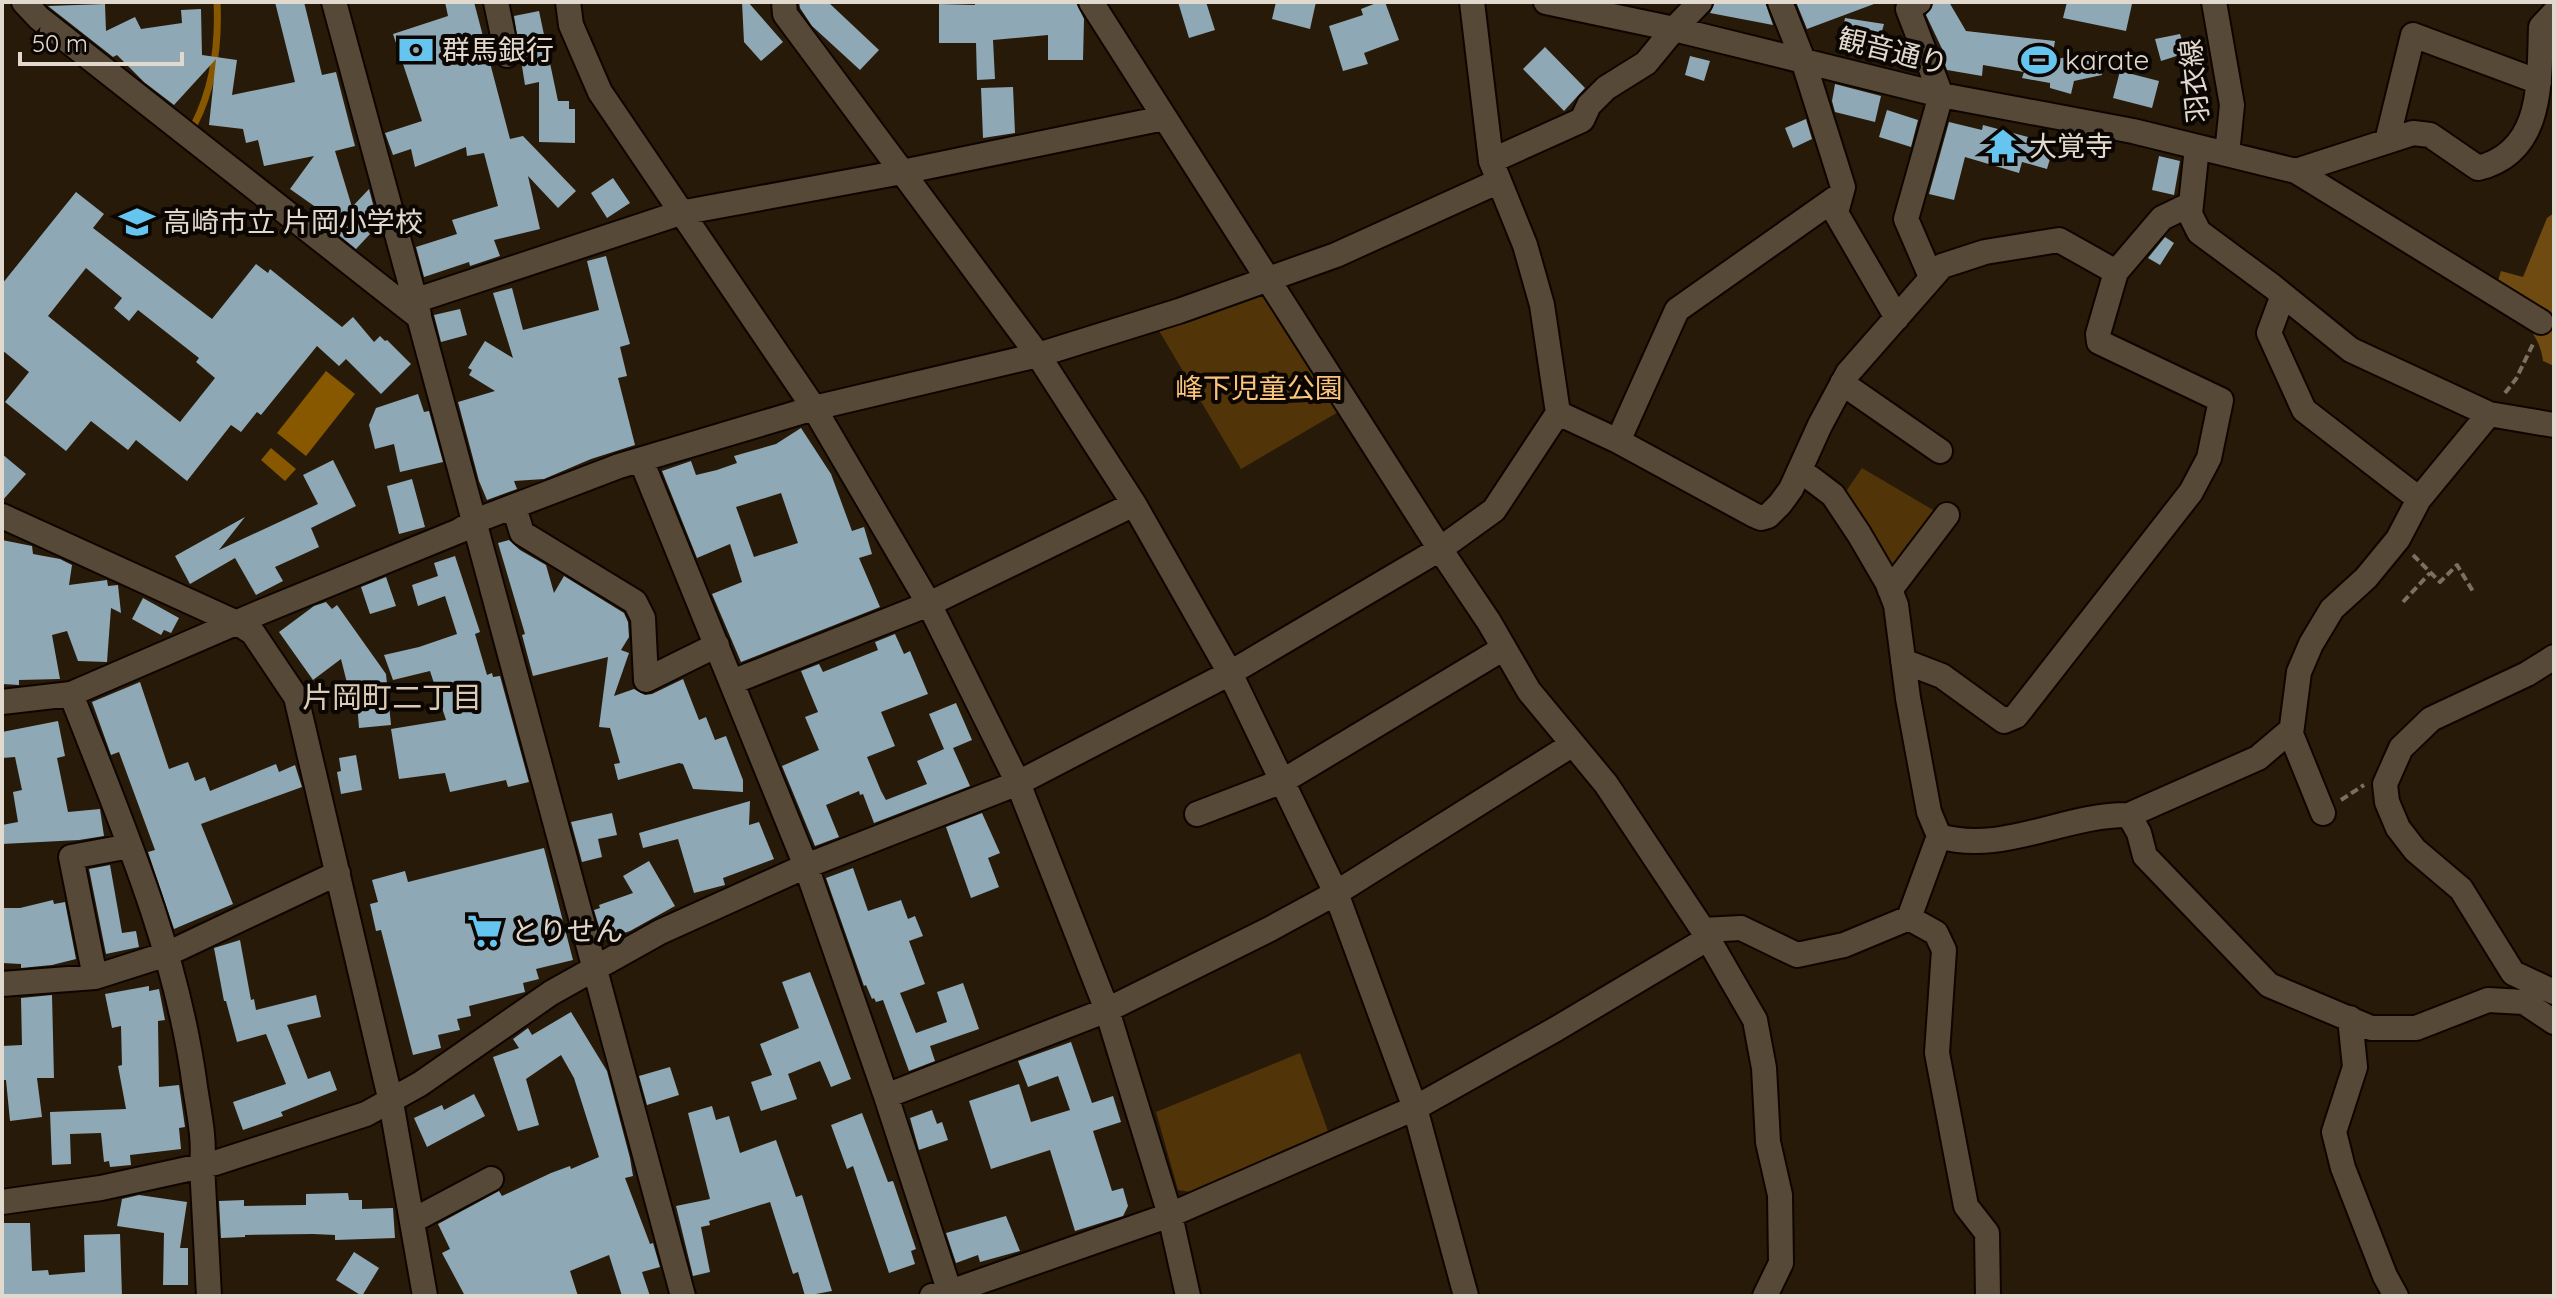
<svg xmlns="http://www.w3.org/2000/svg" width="2556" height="1298" font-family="Quicksand,'Noto Sans JP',sans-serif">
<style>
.green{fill:#513408}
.forest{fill:#6f4a11}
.water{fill:#885800}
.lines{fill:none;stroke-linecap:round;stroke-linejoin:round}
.stream{stroke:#885800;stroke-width:7}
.building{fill:#8ea8b5;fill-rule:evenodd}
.minor-casing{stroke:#0f0500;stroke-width:28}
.path{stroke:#7a6f61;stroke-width:4;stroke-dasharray:8 4;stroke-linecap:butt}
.minor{stroke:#574937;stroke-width:24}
.labels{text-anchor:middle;stroke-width:8;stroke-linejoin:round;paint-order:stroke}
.poi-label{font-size:28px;fill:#e1d8ce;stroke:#0b0602;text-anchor:start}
.street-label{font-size:28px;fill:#e1d8ce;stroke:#0b0602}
.park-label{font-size:28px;fill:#fbc47c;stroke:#0b0602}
.neighbourhood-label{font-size:30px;fill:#dbcab5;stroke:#0b0602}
</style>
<rect width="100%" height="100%" fill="#271a09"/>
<!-- green -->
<path class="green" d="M1258,292l11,4 71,115 -99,58 -83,-140z
M1862,468l78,46 -48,58 -50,-75z
M1300,1053l29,81 -139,58 -12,-2 -22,-78z"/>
<!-- forest -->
<path class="forest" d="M2554,213v153l-11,-5c-4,-32 -26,-44 -50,-64l8,-26 22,6 24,-59z"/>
<!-- water -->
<path class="water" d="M326,371l29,23 -49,62 -29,-23z
M271,448l25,21 -11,12 -24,-21z"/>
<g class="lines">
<!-- stream -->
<path class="stream" d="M195,123c19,-38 24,-79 22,-121"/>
</g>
<!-- building -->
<path class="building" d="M275,2h29l18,73 14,-3 19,74 -20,5 17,56 17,-18 6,23 -13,14 8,8 -14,15 -43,-35 4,-6 -27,-19 24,-33 -50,10 -6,-26 -12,3 -3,-14 -34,-4 7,-66 -42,46 -30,-23 -27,-27 -4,2 -65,-51 57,-2 1,27 29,-14 6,12 41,-6 -1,-13 20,-1 1,46 35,5 -5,35 63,-13z
M445,2h29l36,137 13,-3 53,55 -18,17 -30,-32 12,53 -46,11 6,16 -30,10 -1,-4 -45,15 -8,-30 41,-13 -5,-14 46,-14 -14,-53 -17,3 -1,-9 -51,20 -4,-18 -18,6 -8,-22 37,-12 -29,-87 55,-18z
M742,2h6l35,40 -22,19 -17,-19z
M799,2h29l51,48 -19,20 -48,-44 -12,-18z
M974,2h102l8,17 -1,41h-35v-25l-55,5 2,39 -18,1 -1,-37h-37v-39l36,1z
M1178,2h28l9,28 -26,8z
M1276,2h40l-6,27 -38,-10z
M1379,2h6l14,38 -35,13 4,11 -25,7 -14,-45 34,-11 -2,-6z
M1715,2h50l8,23 -63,-12z
M1796,2h78v2l-67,25z
M1934,2h15l17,29 89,10 -3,19 45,-9 5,24 -28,6 -3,13 -21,-6v-5l-28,-5 2,-6 -41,-7 -1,11 -35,-6 -4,-11 1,-6 -18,-38z
M2067,2l65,2 -6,27 -63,-13z
M539,11l19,90h11v8h6v34l-36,-1v-60l-14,3 -11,-69z
M1845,18l39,6 -9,32 -35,-11z
M2180,34l6,19 -25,8 -6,-22z
M1545,47l40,41 -21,23 -41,-42z
M1690,56l20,5 -6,20 -19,-6z
M2120,71l39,10 -7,27 -39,-10z
M1835,84l46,12 -6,26 -40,-10 -3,-11z
M1013,87l2,46 -32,5 -2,-50z
M1887,110l31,10 -7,27 -32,-10z
M1806,119l6,20 -19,9 -8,-20z
M1949,122l33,8 1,-5 45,12 -2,7 26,8 -5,17 -25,-7 -3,11 -54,-16 -11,43 -25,-6z
M2159,156l21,5 -6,34 -22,-5z
M613,178l17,25 -23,15 -16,-25z
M76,192l28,22 -11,14 119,91 44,-55 12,9 2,-4 72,58 11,-10 21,25 6,-6 5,5 2,-1 24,24 -30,30 -35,-35 -7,7 -22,-20 -56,69 -4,-3 -16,20 -10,-7 -44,56 -51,-41 -8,10 -37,-29 -25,30 -61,-49 24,-30 -27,-22v-66zM86,268l36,30 -8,10 15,13 9,-11 61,48 -3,4 19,16 -35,44 -132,-106z
M2165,237l9,6 -14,22 -12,-7z
M606,256l24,88 -10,3 7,29 -9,2 17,67 -44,14 -47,20 -30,2 3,8 -30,11 -8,-19 -21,-79 37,-11 -26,-16 3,-5 -4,-2 17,-27 28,17 -20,-65 19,-5 11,42 76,-20 -12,-49z
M460,309l7,26 -26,7 -7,-27z
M418,394l6,18 5,-1 14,51 -43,10 -6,-28 -19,5 -6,-24 7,-17z
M801,428l30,46 21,57 12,-4 8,27 -13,4 21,49 -139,55 -29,-68 30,-12 -12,-38 -33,14 -35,-87 29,-10 5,14 21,-5 20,-7 -3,-7 42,-12zM781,493l17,50 -44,14 -18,-50z
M2,454l24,20 -24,27z
M333,460l23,46 -45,22 8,19 -44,20 8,14 -27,14 -21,-37 -45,26 -15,-28 70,-39 -26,33 99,-46 -15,-29z
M412,479l13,48 -26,7 -12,-48z
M2,540l30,6 1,8 27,5 12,6 -3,20 38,-5 1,6 10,-1 3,28 -10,-5 -4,54 -29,-1 -11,-30 -15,4 8,44 -41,1v5l-17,-1z
M509,540l11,10 26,15 8,28 10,-17 60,37 4,9 1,15 -8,13 8,3 -15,43 20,-7 11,6 7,-1 31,-15 16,41 7,-3 9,23 11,-4 17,44v12l-50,-3 -10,-25 -4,-1 -61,17 -4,-16 6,-1 -10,-35 -11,-1 9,-70 -75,19 -11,-41 3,-1 -27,-91z
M455,556l25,76 -5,2 12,41 5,-2 1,4 7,-1 29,106 -21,5 -2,-7 -56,12 -5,-19 -46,6 -8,-50 55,-9 -16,-49 -37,9 -9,-25 35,-8 38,-13 -12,-38 -27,10 -6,-21 26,-9 -4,-13z
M386,577l10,29 -26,8 -9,-27z
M143,598l36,20 -8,15 -7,-3 -3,5 -29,-16z
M326,602l6,7 5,-4 49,69 5,51 -32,3 -3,-39 -7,2 -8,-32 -28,21 -34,-48 35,-26z
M895,634l9,20 6,-3 18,43 -47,18 14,34 -28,11 14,34 5,9 41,-16 -10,-23 27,-12 -15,-35 27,-11 16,37 -19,8 17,38 -96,37 -11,-29 -3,1 -1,-4 -33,14 13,32 -24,9 -33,-80 37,-16 -14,-33 13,-5 -17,-41 18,-7 4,8 55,-22 -3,-8z
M140,682l29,87 19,-7 7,19 10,-4 5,14 66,-27 3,8 16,-7 7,22 -101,37 32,80 -59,25 -26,-77 7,-2 -36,-98 -8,3 -19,-53z
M58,721l7,35 -8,2 11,54 32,-3 4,27 -25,4 -77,4v-19l16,-3 -5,-30 9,-2 -7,-33 -13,1v-26z
M356,755l6,35 -21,4 -4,-22 4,-1 -2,-13z
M750,801l-1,24 10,-3 15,37 -51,19 2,7 -31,8 -16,-54 -35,9 -4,-15z
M612,813l5,22 -19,4 4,18 -20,5 -11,-40z
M982,813l18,40 -12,5 11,29 -28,11 -25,-71z
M544,848l29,112 -37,9 3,10 -16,4 2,9 -56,14 2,10 -14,3 3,11 -22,5 3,13 -28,7 -32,-125 -5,1 -6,-27 8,-2 -6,-22 33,-9 3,11z
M649,861l26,45 -45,25 -27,9 -9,-30 6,-2 -1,-3 34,-12 -10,-17z
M110,865l12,68 14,-2 3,16 -33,7 -17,-85z
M853,868l15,43 33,-11 7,19 7,-3 8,20 -14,5 16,43 -25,9 16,40 31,-11 -10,-30 26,-9 16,46 -49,17 5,15 -26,10 -26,-71 -7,2 -2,-4 -2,1 -6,-14 -2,1 -38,-108z
M53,900l1,4 11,-2 11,57 -24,6 -31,3v-4l-19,-1v-55h18z
M240,940l11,60 3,-1 2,11 60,-15 5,22 -34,8 21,54 22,-8 7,19 -56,22 2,4 -40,14 -10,-28 53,-18 -20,-50 -29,8 -11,-41h-2l-10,-53z
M810,972l41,107 -20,8 -11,-26 -32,13 9,25 -36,12 -10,-29 21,-7 -12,-31 39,-16 -17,-46z
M149,986v5l10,-2 6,31 -7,1 1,66 20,-2 6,42 -6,1 2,21 -51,6 1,10 -21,2 -1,-6 -5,1 -3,-29 -31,1 1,30 -19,1 -2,-53 76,-3 -8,-43 4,-1 -1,-39 -9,2 -7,-34z
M52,995l2,83h-17l5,39 -32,4 -4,-41h-4v-34l20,-1 -1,-47z
M571,1012l36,59 23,87 3,18 -8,2 25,66 3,-1 7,24 -18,5 8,24h-28l-13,-41 -39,16 8,25h-113l-23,-43 8,-4 -12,-25 61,-33 3,5 49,-23 19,-7 1,3 28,-12 -25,-79 -13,-23 -35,24 13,46 -21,6 -25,-74 26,-9 -6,-9 15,-11 4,7z
M1071,1042l21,61 21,-7 8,26 -28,9 19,60 11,-3 5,18 -5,10 -48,15 -25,-81 -59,19 -22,-68 50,-17 12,38 39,-12 -12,-34 -30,11 -10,-26z
M670,1067l9,28 -32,10 -8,-29z
M474,1094l11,22 -58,31 -13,-29 28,-13 2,5z
M712,1106l4,14 13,-4 11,37 36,-13 20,57 6,-2 30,96 -27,5 -7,-24 -5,2 -23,-72 -61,19 1,4 -9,2 9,45 -17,4 -17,-70 34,-7 -22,-86z
M932,1110l5,14 5,-2 6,18 -29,10 -9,-32z
M862,1113l26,69 5,-1 23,68 -5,2 4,13 -26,9 -36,-107 -6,3 -16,-44z
M348,1193l1,7h13v9l31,-1 2,30 -60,2v-5l-22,-1 -68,1v2l-24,1 -2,-37 25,-1v6l62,-1v-11z
M139,1195l48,7 -7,46h8v37h-25l1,-52 -47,-7 5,-27z
M1006,1216l14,35 -40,11 -2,-7 -22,8 -10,-30z
M2,1223h28l2,48 16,-1 1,5 36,-3 -1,-37 36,-1 2,62h-120z
M354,1252l25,16 -17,28 -26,-16z"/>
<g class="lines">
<!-- minor casing -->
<g class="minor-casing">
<path id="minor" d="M24,2l15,16 380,299 264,979
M334,2l85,313
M496,2l11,53
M568,2l3,23 29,67 214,316 115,196 89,179 89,227 63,205 18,81
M784,2l1,12 253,341 96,149 96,169 106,220 79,215 51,188
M1091,2l349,547 49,73 40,69 77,93 97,146 52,90 9,48 4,74 12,53 1,68 -16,33
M1546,2l128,27 267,66 192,36 163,40 245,151
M1780,2l23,58 40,127 -7,26 61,105
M1919,2l-11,7 33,86 -35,124 25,58
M2214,2l18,103 -5,49
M2387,141l26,-106 126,47
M2197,147l-7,67 9,18 73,54 79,64 138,64 65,11
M1491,161l91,-41 7,-15 17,-17 40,-25 28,-34 26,-27
M2296,171l117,-38 17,2 48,33c66,-16 61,-87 63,-141l13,-14
M2283,295l-14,38 35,77 115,89
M414,301l266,-88 222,-41 262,-54
M1842,383l98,68
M1558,413l60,28 136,74 7,3 7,-2 12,-12 11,-15 29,-64 28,-52 94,-107 43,-14 74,-12 57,32 46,-54 29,-14
M1618,441l59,-131 163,-115
M641,460l165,406 80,230 65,200
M1800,470l33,25 26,39 28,48 9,23 12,93 21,114 10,24c63,19 126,-22 190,-21l10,18 6,23 124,129 102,43h45l72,-28 36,2 30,20
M514,507l8,26 113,69 8,16 3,62 71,-35
M2,516l237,108 14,9 43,64 95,405 34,194
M1890,590l57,-75
M2554,657l-27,17 -96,45 -30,29 -16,36 2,18 11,26 17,22 46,39 52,84 41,19
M1903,661l39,15 62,45 12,-5 175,-224 18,-34 12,-58 -122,-58 -1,-8 18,-62
M732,682l197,-78 205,-100
M71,694c50,128 106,256 124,393 4,27 10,52 7,78l7,131
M2,702l69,-8 190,-82 198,-81 16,-10 144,-55 195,-58 224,-53 141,-44 157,-56 161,-73
M2323,813l-32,-79 8,-62 12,-28 21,-35 34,-31 32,-39 21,-40 70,-85
M1197,814l86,-33 221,-133
M2129,815l129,-57 33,-28
M1909,918l30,-82
M1703,930l38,-2 56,27 47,-10 65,-27 27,15 8,17 -7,103 29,153 21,27 1,63
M95,977l-24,-120 59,-11
M2,984l93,-7 72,-23 171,-81
M2350,1018l5,49 -21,65 9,36 42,108 11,20
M886,1096l221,-86 163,-81 66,-36 237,-149
M2,1202l99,-14 114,-25 151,-49 54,-30 131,-91 109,-61 146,-66 212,-83 212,-110 210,-124 54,-39 64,-97 -16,-108 -17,-60 -34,-84 -19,-159
M412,1221l79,-42
M932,1296l18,-4 220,-77 245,-107 141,-79 151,-90"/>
</g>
<!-- path -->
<path class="path" d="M2505,393l11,-14 18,-37
M2413,555l27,27 17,-17 17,28
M2403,602l27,-29
M2341,800l23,-15"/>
<!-- minor -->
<use href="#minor" class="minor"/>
</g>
<!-- icons -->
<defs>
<g id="bank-bare" transform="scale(2.76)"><path d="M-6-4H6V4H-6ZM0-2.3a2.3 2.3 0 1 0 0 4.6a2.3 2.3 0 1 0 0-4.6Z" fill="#65c5ee" stroke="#0b0602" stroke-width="2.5" paint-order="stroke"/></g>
<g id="stadium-bare" transform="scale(2.76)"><path d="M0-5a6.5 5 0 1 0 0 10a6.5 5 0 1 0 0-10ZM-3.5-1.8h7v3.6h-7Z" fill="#65c5ee" stroke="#0b0602" stroke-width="2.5" paint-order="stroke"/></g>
<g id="temple-bare" transform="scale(2.76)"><path d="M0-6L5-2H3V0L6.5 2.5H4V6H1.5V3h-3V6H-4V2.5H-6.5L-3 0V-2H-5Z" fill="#65c5ee" stroke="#0b0602" stroke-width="2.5" paint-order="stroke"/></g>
<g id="school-bare" transform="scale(2.76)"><path d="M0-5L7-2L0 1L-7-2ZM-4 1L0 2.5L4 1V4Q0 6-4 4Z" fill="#65c5ee" stroke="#0b0602" stroke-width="2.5" paint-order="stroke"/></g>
<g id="supermarket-bare" transform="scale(2.76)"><path d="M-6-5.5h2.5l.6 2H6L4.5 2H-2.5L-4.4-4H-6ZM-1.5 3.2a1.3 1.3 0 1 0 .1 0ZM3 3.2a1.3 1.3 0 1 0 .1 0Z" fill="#65c5ee" stroke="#0b0602" stroke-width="2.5" paint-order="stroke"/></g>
</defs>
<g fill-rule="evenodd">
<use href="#bank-bare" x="416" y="50"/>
<use href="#stadium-bare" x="2039" y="60"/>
<use href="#temple-bare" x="2003" y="146"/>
<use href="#school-bare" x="137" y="222"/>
<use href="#supermarket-bare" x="485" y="931"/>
</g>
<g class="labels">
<!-- poi labels -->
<g class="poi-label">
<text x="442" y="60">群馬銀行</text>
<text x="2065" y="70">karate</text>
<text x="2029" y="156">大覚寺</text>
<text x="163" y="232">高崎市立 片岡小学校</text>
<text x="511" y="941">とりせん</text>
</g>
<!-- street labels -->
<g class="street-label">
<text transform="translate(1893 51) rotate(14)" y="10">観音通り</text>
<text transform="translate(2194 81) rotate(-96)" y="10">羽衣線</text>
</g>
<!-- park labels -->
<g class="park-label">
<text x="1259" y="398">峰下児童公園</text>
</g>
<!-- neighbourhood labels -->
<g class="neighbourhood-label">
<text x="392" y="708">片岡町二丁目</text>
</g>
</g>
<!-- border -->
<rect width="2556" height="1298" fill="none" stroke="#e1d8ce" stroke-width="8"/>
<!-- scale -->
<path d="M20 52v12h162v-12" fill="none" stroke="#e1d8ce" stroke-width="4"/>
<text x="32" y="52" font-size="24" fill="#e1d8ce" stroke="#0b0602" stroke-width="6" paint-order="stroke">50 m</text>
</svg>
